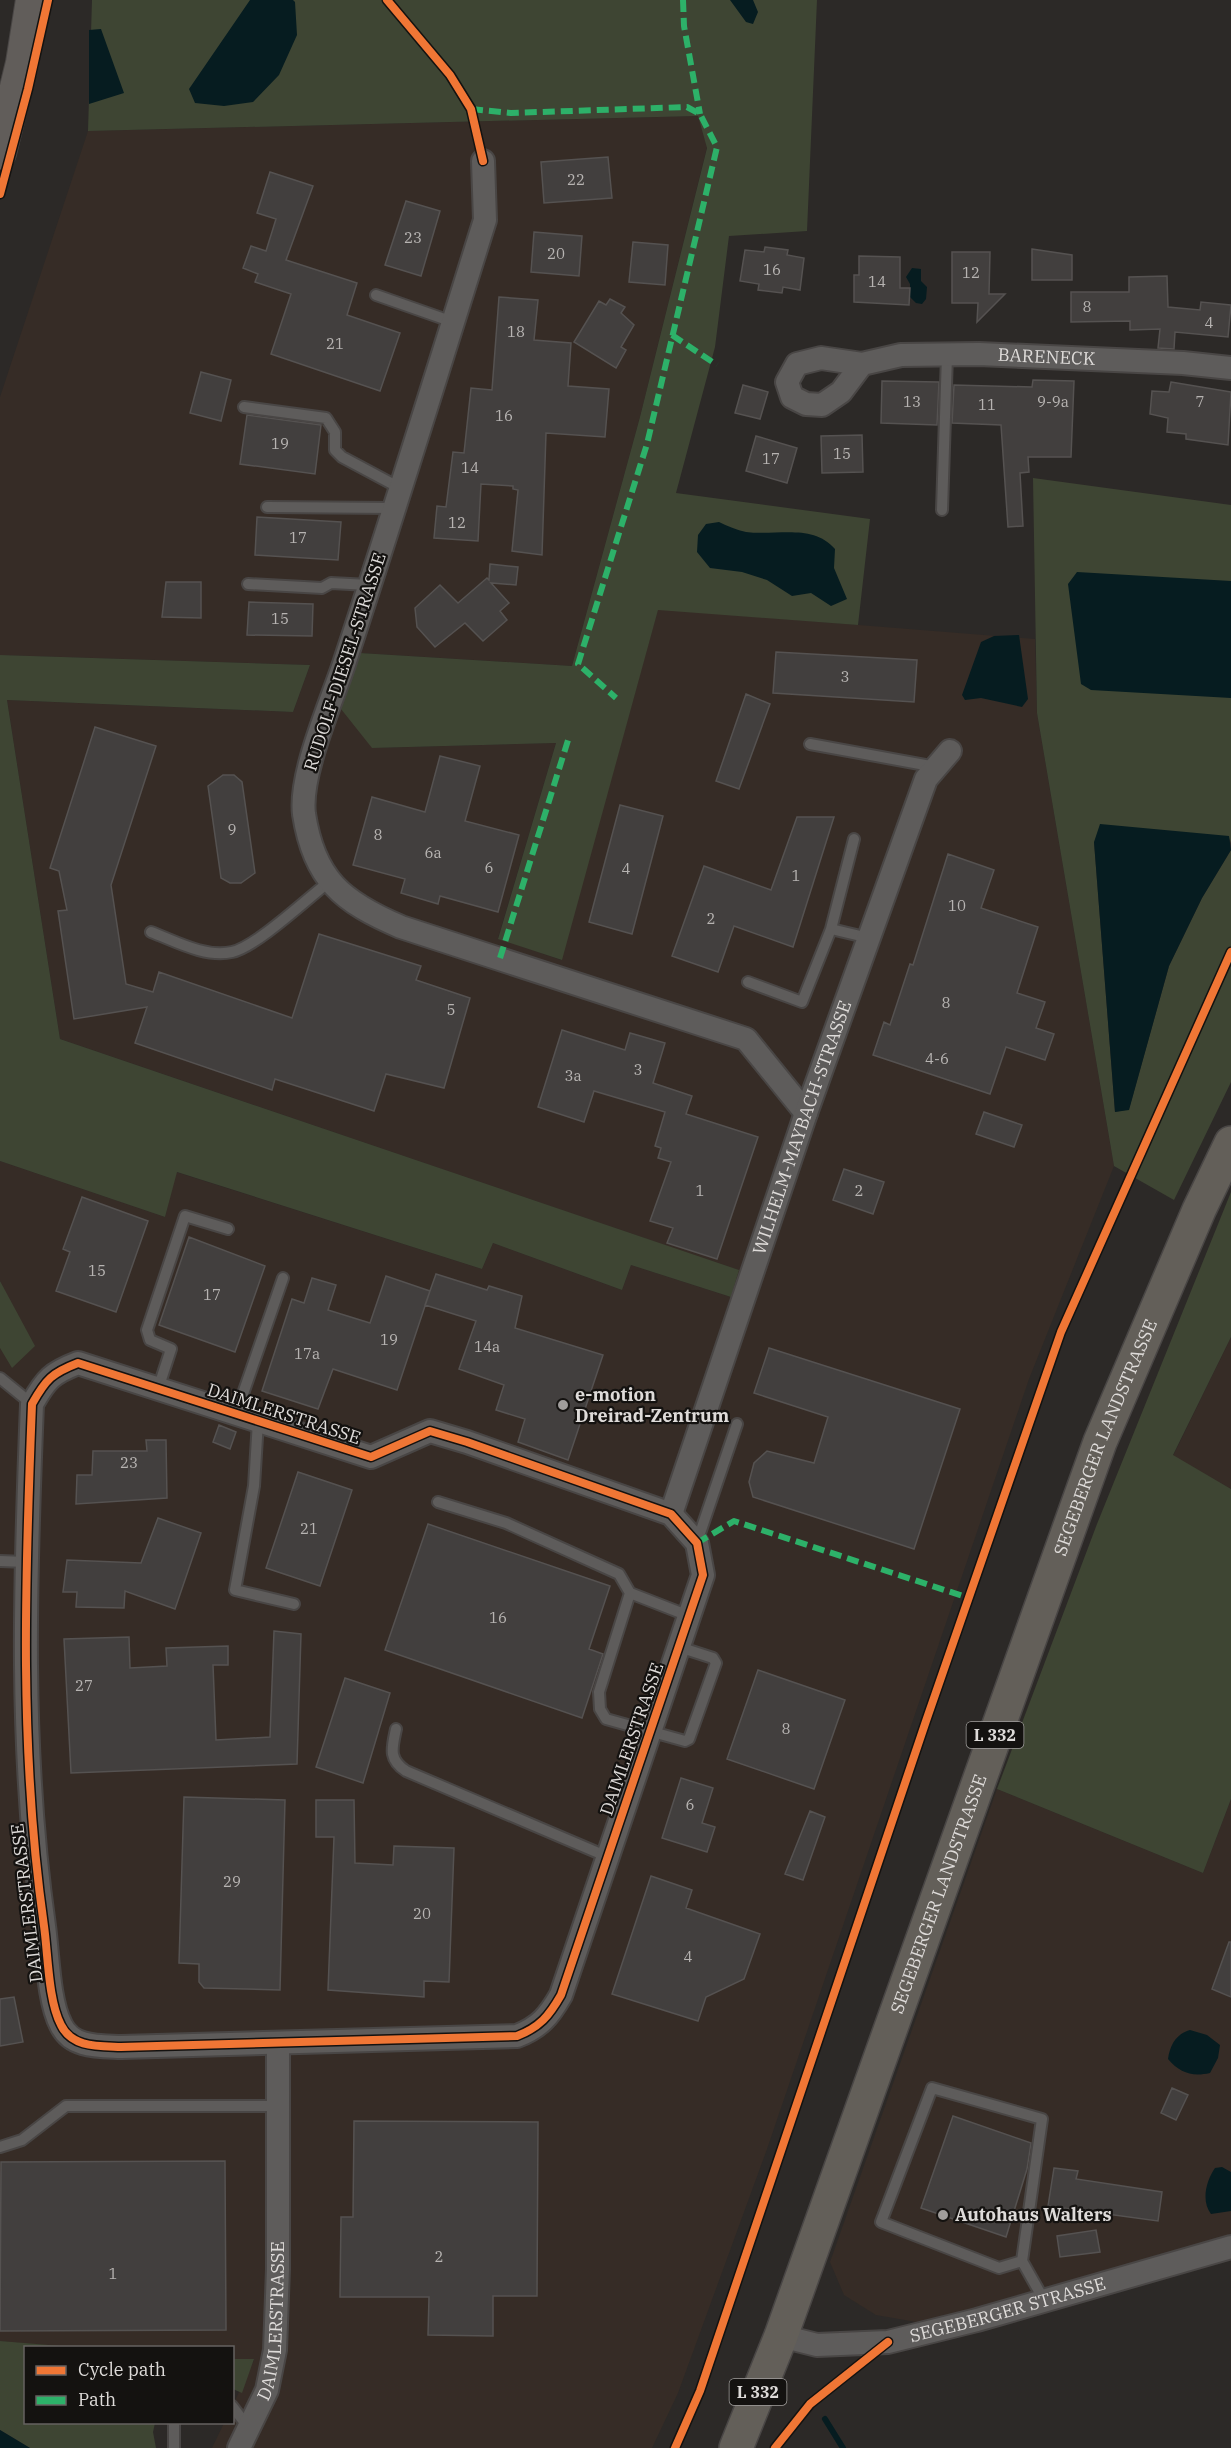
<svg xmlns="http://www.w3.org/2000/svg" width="1231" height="2448" font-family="'IBM Plex Serif',serif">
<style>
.built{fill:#362c26}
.green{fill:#3e4533}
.water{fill:#061c20}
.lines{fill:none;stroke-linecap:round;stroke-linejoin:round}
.stream{stroke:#061c20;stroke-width:6}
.building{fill:#423f3e;stroke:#555251;stroke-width:1.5}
.lane-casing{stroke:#494645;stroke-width:14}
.street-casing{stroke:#494645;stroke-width:26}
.secondary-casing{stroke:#494645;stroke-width:34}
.primary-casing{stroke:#494645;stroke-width:36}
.lane{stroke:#5e5c5b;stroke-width:10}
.street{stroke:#5e5c5b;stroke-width:22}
.secondary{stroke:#615d5a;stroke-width:32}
.primary{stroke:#635f59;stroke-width:33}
.quiet{stroke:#2db169;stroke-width:6;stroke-dasharray:12 6;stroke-linecap:butt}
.cycleway-casing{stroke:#141210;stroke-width:11}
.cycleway{stroke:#f07635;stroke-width:8}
.poi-dot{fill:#a09d9b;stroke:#141210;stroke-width:2}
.labels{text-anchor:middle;stroke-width:4.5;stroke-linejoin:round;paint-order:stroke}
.number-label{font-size:15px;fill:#b7b4b2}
.shield{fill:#141210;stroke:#a19f9d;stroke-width:1.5}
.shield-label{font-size:16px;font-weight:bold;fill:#dedbd9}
.street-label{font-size:18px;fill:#dedbd9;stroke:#141210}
.poi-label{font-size:18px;font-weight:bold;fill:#dedbd9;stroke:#141210;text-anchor:start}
</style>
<rect width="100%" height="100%" fill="#2c2927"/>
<!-- built -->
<path class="built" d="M698,116l9,31 -67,270 -68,249 -212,-13 12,95 184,-5 -58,195 63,22 97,-351 377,30 2,74 77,453 -85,213 -262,770 -89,244 -26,55h-440l12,-25 8,-1 1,-17 21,-45 -21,-1 -1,-11h-159l-73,-7v-993l13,19 -5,-67 -8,-19v-120l165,56 11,-45 306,97 11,-26 129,47 9,-25 100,32 7,-27 -678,-231 -53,-339 286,12 17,-47 -310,-10v-258l88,-266z
M1231,1337v152l-58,-33z
M997,1789l206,84 28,-74v439l-309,85 -46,-8 -32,-20 -14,-33z"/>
<!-- green -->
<path class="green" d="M92,0h725l-10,231 -78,5 -14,111 -39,146 194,26 -12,106 -200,-15 -96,350 -64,-21 58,-196 -184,5 -31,-39 19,-56 212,13 68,-249 67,-269 -9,-32 -610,15z
M1033,478l198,27v338l-3,-7 -134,6 21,270 14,-3 40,-143 33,-68 29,-48v232l-57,118 -60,-34 -77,-453z
M0,655l310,10 -17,47 -286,-12 53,339 679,231 -8,27 -100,-32 -9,25 -129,-47 -11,26 -305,-97 -12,45 -165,-56z
M1231,1192v145l-58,118 58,34v310l-28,74 -206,-84 100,-265z
M0,1281l35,65 -23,22 -12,-20z
M0,2341l73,6 -47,1v74l129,1 -2,9 3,16h-126l-30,-18z
M233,2359h21l-12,34 -9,-4z"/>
<!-- water -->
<path class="water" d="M250,0h43l2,2 2,33 -18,40 -26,27 -29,4 -29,-3 -6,-14z
M730,0h23l5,12 -5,12 -7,-2z
M101,29l23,64 -35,11v-74z
M912,268l9,1v12l6,6 -1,12 -4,5 -6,-1 -6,-6v-13l-4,-7z
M719,522c8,4 18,8 27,10 30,4 67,-9 89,17l-1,19 13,31 -16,7 -20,-13 -19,3 -25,-16 -25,-8 -32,-4 -13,-16 1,-17 8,-11z
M1077,572l154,9v117l-140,-8 -10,-6 -13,-100z
M1019,635l9,64 -6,8 -41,-9 -16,2 -3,-5 19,-53 13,-6z
M1100,824l129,12 2,14 -29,48 -33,68 -40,144 -14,2 -21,-270z
M1190,2030l17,5 13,10 -2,13 -8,15c-18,4 -30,0 -42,-14 2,-14 8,-25 22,-29z
M1222,2167l9,5v39l-20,3c-10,-13 -5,-33 4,-46z
M0,2430l30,18h-30z"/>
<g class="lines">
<!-- stream -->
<path class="stream" d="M825,2419l18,29"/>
</g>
<!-- building -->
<path class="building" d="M608,157l4,41 -68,5 -3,-41z
M270,172l43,14 -27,74 71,23 -10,32 53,18 -20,58 -109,-37 20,-60 -36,-12 3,-8 -15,-6 8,-22 15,5 10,-32 -19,-6z
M406,201l34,10 -19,65 -36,-11z
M534,232l48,4 -3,40 -48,-4z
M633,242l35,3 -3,40 -36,-3z
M765,247l23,3 -1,5 17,3 -4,32 -17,-3 -1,6 -24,-3 1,-6 -19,-3 5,-31 19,2z
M1032,249l40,6v25h-40z
M952,252h38l-1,42h16l-28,28 1,-19h-26z
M859,256l41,1v31h10l-1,17 -55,-3v-27h5z
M1167,276l1,31 32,3 1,-8 30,3 -3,32 -53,-5 -1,17 -16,-1 2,-19 -30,1v-9l-59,1v-30h58v-15z
M499,297l39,3 -4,40 37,3 -3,43 41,3 -4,48 -59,-4 -4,122 -30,-4 6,-61 -5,-1v-3l-32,-2 -3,57 -44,-3 3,-32 9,1 7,-55 11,1 7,-65 21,2z
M610,299l15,8 -4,6 13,12 -13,22 5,3 -10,18 -42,-26 25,-41 7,4z
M201,372l30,8 -10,41 -31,-8z
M1033,380l41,1 -3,76h-43l1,15 -9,1 3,53 -15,1 -7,-102 -49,-2 2,-38 78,2z
M882,381l57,1 -2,43 -56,-2z
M1171,382l60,10 -3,53 -42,-6v-5l-19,-2 1,-14 -18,-4 2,-23 17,1z
M743,385l25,7 -8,27 -25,-6z
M247,415l74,10 -6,49 -75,-10z
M862,435l1,37 -41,1 -1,-37z
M756,436l41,12 -10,35 -41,-12z
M257,517l84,5 -3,38 -83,-5z
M490,564l28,3 -2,18 -25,-2 18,20 -9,8 7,9 -24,21 -18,-18 -30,24 -18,-20 -2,-19 25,-23 18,18 29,-25 2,2z
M166,582h35v36l-39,-1z
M249,602l64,2 -1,32 -65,-1z
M776,652l141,8 -3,42 -141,-9z
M746,694l24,10 -31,85 -23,-8z
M95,727l61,19 -45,139 15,99 27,8 6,-20 133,46 27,-84 102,32 -5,14 54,18 -26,90 -58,-14 -12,37 -99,-32 -3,11 -137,-47 12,-36 -73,12 -16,-108 9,-1 -8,-39 -9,-3z
M440,756l40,10 -15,55 54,14 -21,77 -58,-16 -2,8 -37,-11 4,-14 -52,-14 19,-68 53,15z
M223,775h11l8,7 13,91 -14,10h-11l-9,-5 -13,-92z
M620,805l43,11 -31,118 -43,-12z
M797,817h37l-41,130 -59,-21 -16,46 -46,-16 32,-90 67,24z
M948,854l46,16 -13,38 57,19 -21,66 28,9 -9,26 18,6 -9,26 -39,-13 -16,47 -117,-39 11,-33 6,3 20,-61 3,1z
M562,1030l63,20 5,-17 35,10 -12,40 39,13 -6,18 72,23 -41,122 -50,-16 6,-15 -23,-7 21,-59 -13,-4 3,-10 -6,-2 10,-34 -71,-21 -10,31 -46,-15z
M984,1112l38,13 -8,22 -38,-13z
M844,1169l40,13 -11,32 -40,-14z
M82,1197l66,24 -32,91 -60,-21 14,-39 -7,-3z
M189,1237l76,29 -30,86 -76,-27z
M436,1274l51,16 2,-4 33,10 -7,32 88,27 -35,105 -50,-18 7,-23 -29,-9 8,-25 -45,-16 17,-48 -51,-16z
M386,1276l44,15 -33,99 -64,-21 -15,40 -56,-18 30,-92 12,4 8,-25 24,7 -8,25 42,13z
M769,1348l191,61 -46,140 -161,-52 -4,-15 5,-19 13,-12 47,12 14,-46 -74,-24z
M219,1425l17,7 -6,17 -17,-7z
M146,1440h20l1,58 -91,6 1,-29h15l1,-24h54z
M298,1472l54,18 -32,96 -54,-18z
M158,1518l43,15 -26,76 -50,-18 -1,17 -48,-1 1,-15h-14l4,-32 74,3z
M428,1524l182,62 -21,63 14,5 -21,64 -197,-68z
M274,1631l27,3 -4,130 -226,9 -7,-134 65,-2 1,31 37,-2 -1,-18 62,-2v19h-15l3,75 54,-3z
M758,1670l87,30 -31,89 -87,-30z
M345,1678l45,15 -27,90 -47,-16z
M681,1778l32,10 -11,35 13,4 -8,25 -45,-14z
M184,1797l101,3 -5,190 -76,-2 -5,-6v-18l-20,-1z
M316,1800h38l1,63 38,2 1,-19 60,2 -5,134 -25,-1v16l-96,-7 6,-153h-18z
M810,1811l15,6 -22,63 -18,-6z
M651,1876l41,14 -6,18 74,26 -16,45 -38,18 -8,24 -86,-27z
M1229,1942h2v55l-19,-8z
M14,1997l9,45 -23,4v-47z
M1172,2088l16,7 -12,25 -15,-7z
M953,2116l78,27 -4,26 -21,68 -85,-29z
M354,2121l184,1 -1,174h-44v40l-65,-1 1,-38h-89l1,-80h12z
M225,2161l1,169 -226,1 1,-169z
M1054,2168l24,3 -2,8 86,13 -4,29 -110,-15z
M1096,2230l4,22 -40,5 -3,-21z"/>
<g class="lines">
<!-- lane casing -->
<g class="lane-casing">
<path id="lane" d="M376,295l77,27
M244,407l82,11 9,14v18l7,7 58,31
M267,507l127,1
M942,510l5,-155
M248,584l74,4 9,-5 38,2
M810,744l126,23
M831,929l38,9
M151,932c24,9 54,26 81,20 24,-5 76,-54 98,-71
M748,982l54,20 29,-73 23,-90
M0,1378l32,26
M158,1389l13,-40 -21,-9 -3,-10 38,-114 43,13
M236,1414l47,-136
M258,1421l-4,65 -19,104 59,14
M438,1502l68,21 113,51 11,19
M697,1542l40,-118
M0,1561l26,1
M679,1647l34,11 3,5 -27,76 -4,2 -79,-22 -6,-10 -1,-17 31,-99 59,23
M396,1729c-4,19 -8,30 10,42l202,86
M0,2147l22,-7 44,-34h212
M1022,2261l-23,7 -118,-46 51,-134 110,31 -20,142 22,39
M232,2406l16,21
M174,2422v26"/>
</g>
<!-- street casing -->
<g class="street-casing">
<g id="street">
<path d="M483,161l2,59c-46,147 -92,295 -140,441 -13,40 -46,113 -41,153 10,65 38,88 97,113l345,112 60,74"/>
<path id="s1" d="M862,364l-21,28 -19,13 -16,-1 -14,-7 -5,-15 10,-18 24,-6 41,6 39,-9 78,-1 204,9 48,5"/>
<path d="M78,1363l293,94 59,-26 37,11 204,72 26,29 6,32 -142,420c-12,21 -21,32 -44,41l-396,11c-22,-1 -49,1 -60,-22 -13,-25 -13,-71 -17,-99 -25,-174 -19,-347 -12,-522 14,-25 20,-31 46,-41z"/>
<path id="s2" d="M671,1514l135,-401 120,-334 24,-28"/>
<path id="s3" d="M781,2336l36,9 71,-3 89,-22 254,-73"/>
<path id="s4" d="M239,2448l28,-58 8,-40 3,-81v-225"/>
</g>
</g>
<!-- secondary casing -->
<g class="secondary-casing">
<path id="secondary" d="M0,153l22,-90 10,-63"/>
</g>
<!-- primary casing -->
<g class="primary-casing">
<g id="primary">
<path id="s5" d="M736,2448l45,-112 319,-894 99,-232 32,-67"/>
</g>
</g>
<!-- lane -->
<use href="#lane" class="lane"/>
<!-- street -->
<use href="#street" class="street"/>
<!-- secondary -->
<use href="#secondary" class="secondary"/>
<!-- primary -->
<use href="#primary" class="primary"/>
<!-- quiet -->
<path class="quiet" d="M683,0l1,26 16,88
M471,109l40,4 176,-6 13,7 17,33 -70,297 -69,220 38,34
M672,335l45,30
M500,958l69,-221
M697,1543l37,-22 235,77"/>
<!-- cycleway casing -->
<g class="cycleway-casing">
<path id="cycleway" d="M387,0l63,75 21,34 12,52
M0,194l28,-105 20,-89
M78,1363l293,94 59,-26 37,11 204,72 26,29 6,32 -142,420c-12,21 -21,32 -44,41l-396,11c-22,-1 -49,1 -60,-22 -13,-25 -13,-71 -17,-99 -25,-174 -19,-347 -12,-522 14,-25 20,-31 46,-41z
M675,2448l25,-57 226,-670 135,-389 170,-380
M775,2448l35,-44 78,-62"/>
</g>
<!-- cycleway -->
<use href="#cycleway" class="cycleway"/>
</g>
<!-- markers -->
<g class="poi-dot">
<circle cx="563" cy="1405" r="6"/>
<circle cx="943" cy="2215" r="6"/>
</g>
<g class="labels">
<!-- number labels -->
<g class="number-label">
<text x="576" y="185">22</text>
<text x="413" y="243">23</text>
<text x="556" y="259">20</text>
<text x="772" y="275">16</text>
<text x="971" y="278">12</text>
<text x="877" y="287">14</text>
<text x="1087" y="312">8</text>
<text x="1209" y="328">4</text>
<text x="516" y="337">18</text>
<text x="335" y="349">21</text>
<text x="912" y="407">13</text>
<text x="1053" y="407">9-9a</text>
<text x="1200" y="407">7</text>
<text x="987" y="410">11</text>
<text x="504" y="421">16</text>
<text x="280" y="449">19</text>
<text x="842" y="459">15</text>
<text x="771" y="464">17</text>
<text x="470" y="473">14</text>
<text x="457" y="528">12</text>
<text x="298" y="543">17</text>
<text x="280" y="624">15</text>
<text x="845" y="682">3</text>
<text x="232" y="835">9</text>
<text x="378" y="840">8</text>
<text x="433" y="858">6a</text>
<text x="489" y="873">6</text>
<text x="626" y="874">4</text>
<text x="796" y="881">1</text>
<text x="957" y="911">10</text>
<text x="711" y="924">2</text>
<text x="946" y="1008">8</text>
<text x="451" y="1015">5</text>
<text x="937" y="1064">4-6</text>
<text x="638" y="1075">3</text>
<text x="573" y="1081">3a</text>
<text x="700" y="1196">1</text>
<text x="859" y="1196">2</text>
<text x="97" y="1276">15</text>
<text x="212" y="1300">17</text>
<text x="389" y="1345">19</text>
<text x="487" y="1352">14a</text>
<text x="307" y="1359">17a</text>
<text x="129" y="1468">23</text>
<text x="309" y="1534">21</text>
<text x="498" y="1623">16</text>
<text x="84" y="1691">27</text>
<text x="786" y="1734">8</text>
<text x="690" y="1810">6</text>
<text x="232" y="1887">29</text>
<text x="422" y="1919">20</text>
<text x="688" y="1962">4</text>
<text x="439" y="2262">2</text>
<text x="113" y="2279">1</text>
</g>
<!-- shield labels -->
<g class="shield">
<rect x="966.5" y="1722" width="57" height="26" rx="4.5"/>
<rect x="729.5" y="2379" width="57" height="26" rx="4.5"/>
</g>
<g class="shield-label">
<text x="995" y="1741">L 332</text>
<text x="758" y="2398">L 332</text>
</g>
<!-- street labels -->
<g class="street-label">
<text dy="6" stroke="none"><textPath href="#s1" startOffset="378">BARENECK</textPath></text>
<text transform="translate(345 662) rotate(-72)" y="6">RUDOLF-DIESEL-STRASSE</text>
<text dy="6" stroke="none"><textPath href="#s2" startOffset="408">WILHELM-MAYBACH-STRASSE</textPath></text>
<text transform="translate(284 1414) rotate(18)" y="6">DAIMLERSTRASSE</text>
<text dy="6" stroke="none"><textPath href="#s5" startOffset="1076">SEGEBERGER LANDSTRASSE</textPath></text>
<text transform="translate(632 1739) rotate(-71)" y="6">DAIMLERSTRASSE</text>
<text dy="6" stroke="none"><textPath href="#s5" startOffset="590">SEGEBERGER LANDSTRASSE</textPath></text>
<text transform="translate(27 1903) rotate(-97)" y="6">DAIMLERSTRASSE</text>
<text dy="6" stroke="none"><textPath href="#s3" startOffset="232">SEGEBERGER STRASSE</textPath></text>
<text dy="6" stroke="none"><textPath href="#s4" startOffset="134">DAIMLERSTRASSE</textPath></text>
</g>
<!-- poi labels -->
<g class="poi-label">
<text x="575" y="1401">e-motion<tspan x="575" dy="21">Dreirad-Zentrum</tspan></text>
<text x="955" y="2221">Autohaus Walters</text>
</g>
</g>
<!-- legend -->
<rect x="24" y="2346" width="210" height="78" fill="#141210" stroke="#656260" stroke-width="1.5"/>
<rect x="36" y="2366" width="30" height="9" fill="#f07635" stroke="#656260" stroke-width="1.5"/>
<text x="78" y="2376" font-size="18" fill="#dedbd9">Cycle path</text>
<rect x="36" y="2396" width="30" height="9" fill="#2db169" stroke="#656260" stroke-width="1.5"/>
<text x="78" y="2406" font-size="18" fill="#dedbd9">Path</text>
</svg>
